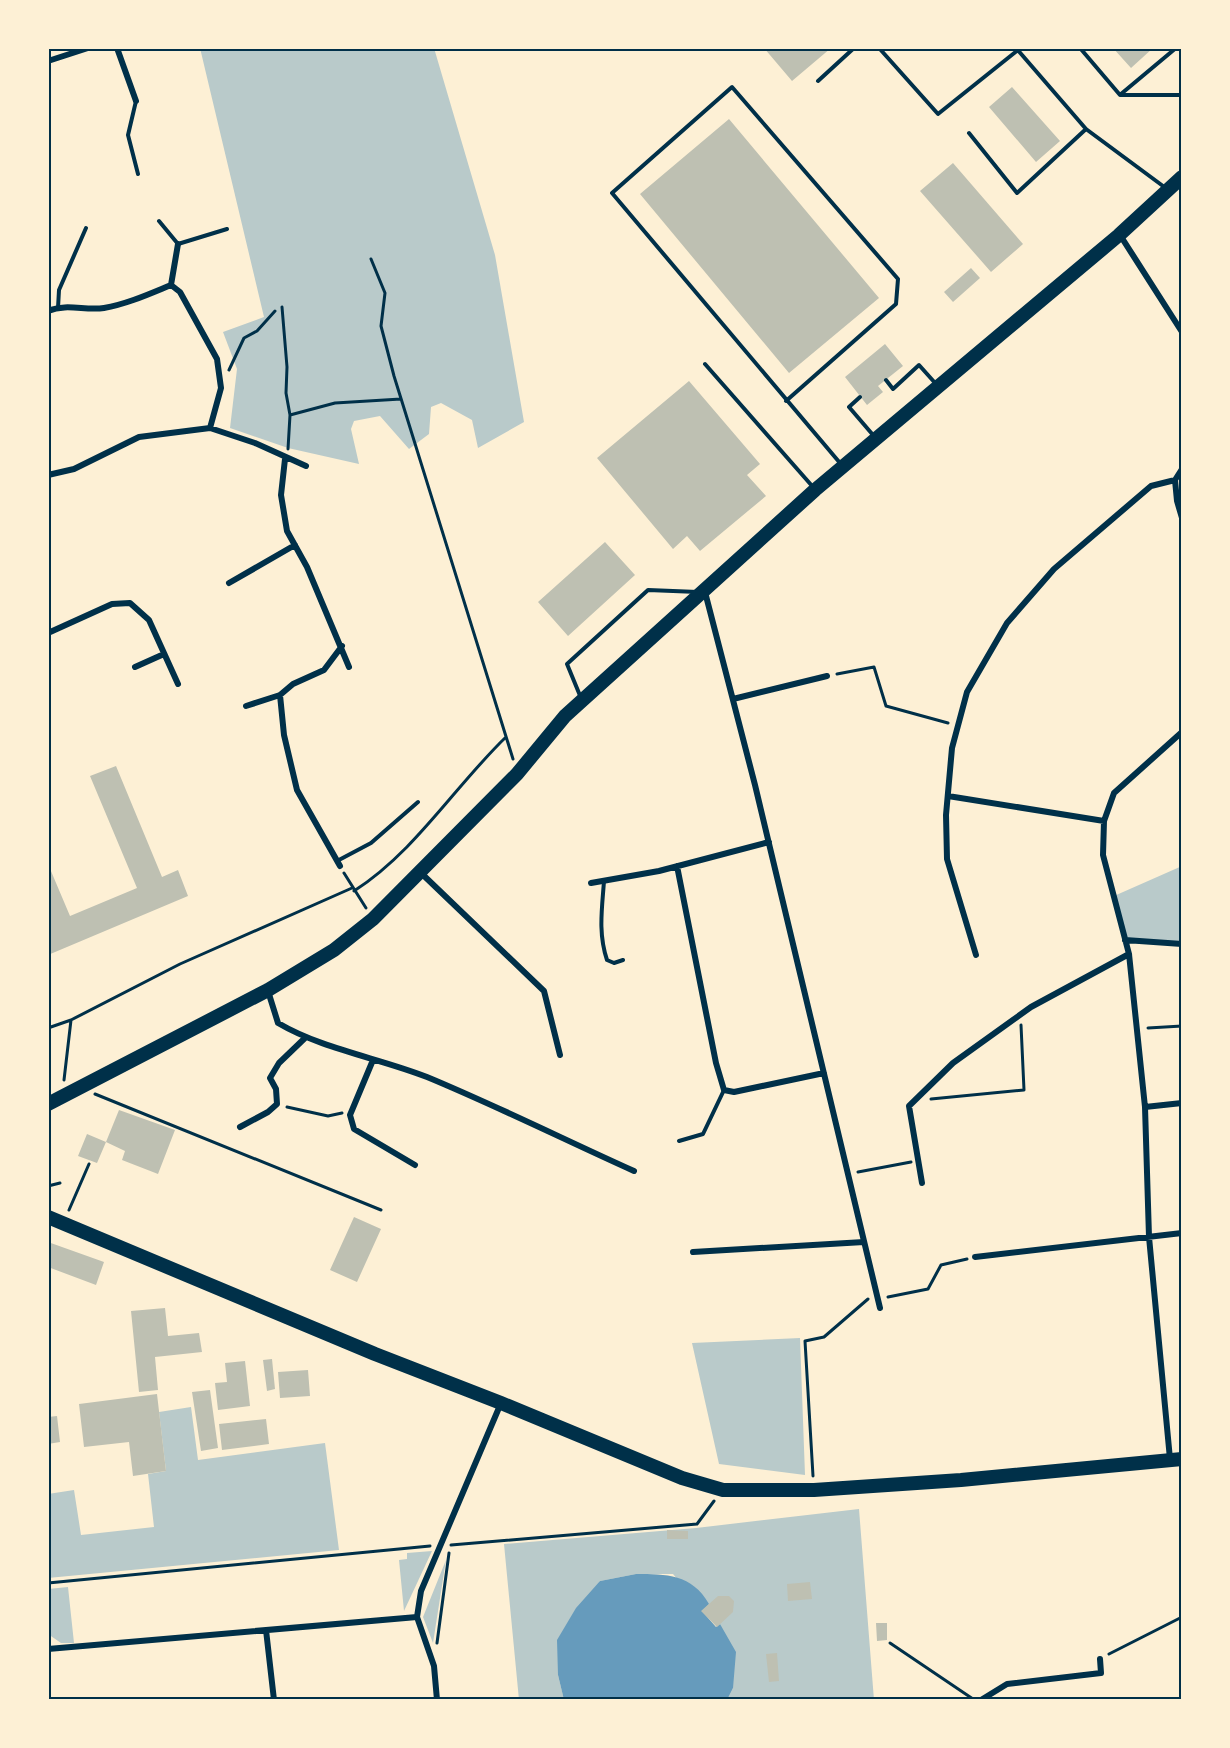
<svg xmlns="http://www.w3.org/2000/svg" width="1230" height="1748" font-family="Overpass,sans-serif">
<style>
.green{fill:#b9caca}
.water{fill:#669bbc}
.building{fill:#bec0b2}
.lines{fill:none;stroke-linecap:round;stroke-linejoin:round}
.path{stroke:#003049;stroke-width:3}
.service{stroke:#003049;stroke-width:4}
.minor{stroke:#003049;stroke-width:6}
.primary{stroke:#003049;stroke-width:14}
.neatline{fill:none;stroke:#003049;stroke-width:2}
</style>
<rect width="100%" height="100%" fill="#fdf0d5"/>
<!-- green -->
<path class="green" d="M200,48h234l61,207 29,167 -46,26 -6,-28 -31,-17 -10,4 -2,27 -20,15 -29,-33 -26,5 -3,8 8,35 -71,-16 -58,-20 7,-59 -14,-37 41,-15z
M1182,866v78l-57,-4 -11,-44z
M800,1338l5,137 -86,-11 -27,-121z
M191,1407l7,53 127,-17 14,107 -291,28v-84l26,-4 7,45 73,-8 -6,-53 18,-3 -7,-59z
M859,1509l15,191h-147l6,-12 -13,-64 -3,3 -44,-53h-37l-36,7 -42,94 6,25h-45l-15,-156 192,-16z
M432,1551l-28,60 -5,-51 8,-1v-6z
M446,1560l-13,83 -10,-26z
M68,1587l6,56h-13l-13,-9v-45z"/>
<!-- water -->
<path class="water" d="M636,1574c30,0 56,0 73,30l-7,7 14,16 4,-3 16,28 -3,36 -6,12h-163l-6,-25 -1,-35 19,-32 24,-27z"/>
<!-- building -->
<path class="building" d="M764,48h67l-39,33z
M1113,48h40l-22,20z
M1012,87l48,54 -24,21 -47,-55z
M729,119l150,179 -90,75 -149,-179z
M953,163l70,81 -32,28 -71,-81z
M971,268l9,10 -27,24 -9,-10z
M885,344l18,22 -25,20 5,6 -16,13 -22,-28z
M689,381l71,83 -13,11 19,21 -66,55 -13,-15 -14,13 -76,-91z
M605,542l30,33 -67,61 -30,-34z
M116,766l46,111 16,-7 10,26 -140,59v-91l22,52 67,-28 -47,-112z
M119,1110l56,20 -17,44 -36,-14 3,-9 -19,-9z
M87,1134l19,8 -9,21 -19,-7z
M354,1217l27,12 -24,53 -27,-12z
M48,1242l56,20 -8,23 -48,-18z
M165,1308l3,28 31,-3 3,19 -47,5 3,33 -19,2 -8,-81z
M272,1359l3,30 -8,2 -4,-31z
M245,1361l5,45 -32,4 -3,-27 12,-1 -2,-19z
M308,1370l2,26 -30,2 -2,-26z
M210,1390l8,58 -17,3 -9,-59z
M157,1394l9,77 -33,5 -4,-34 -45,5 -5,-43z
M57,1416l3,26 -12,2v-27z
M266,1419l3,25 -47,6 -3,-26z
M667,1530l21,1v8h-21z
M810,1582l2,17 -24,2 -1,-17z
M718,1596h11l5,5 -1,11 -16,15 -16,-16z
M876,1623h11v17l-10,1z
M777,1653l2,28 -10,1 -3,-28z"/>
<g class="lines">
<!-- path -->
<path class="path" d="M371,259l14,34 -4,33 13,50 119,383
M282,307l5,60 -1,26 4,22 -2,34
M229,370l15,-32 13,-7 18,-20
M290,415l45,-12 66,-4
M837,674l37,-7 12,39 62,17
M344,873l22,35
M354,891c61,-39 101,-105 152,-154
M71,1020l109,-56 172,-76
M48,1028l23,-8 -7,60
M1148,1028l34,-2
M95,1094l286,116
M931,1099l93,-9 -3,-65
M287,1107l41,9 14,-3
M858,1172l53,-10
M48,1186l12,-3
M69,1210l20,-46
M888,1297l40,-8 13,-24 26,-6
M813,1476l-8,-135 19,-4 44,-38
M451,1545l246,-21 17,-23
M48,1583l382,-37
M437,1643l12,-90
M890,1643l83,56
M1109,1654l73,-37"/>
<!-- service -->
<path class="service" d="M879,48l59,66 80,-64
M1016,48l70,81 81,60
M1080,48l40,47h62
M818,81l36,-33
M1121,94l55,-46
M136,101l-8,34 10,39
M969,133l48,60 69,-64
M159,221l19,23 49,-15
M58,308l1,-18 27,-62
M705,364l108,123
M886,380l7,9 26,-24 17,19
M860,397l-11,10 24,28
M786,401l110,-97 2,-25 -166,-192 -120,106 228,270
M581,698l-14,-34 81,-74 50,2
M337,861l34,-18 47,-41
M604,881c-2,28 -6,52 3,79l7,3 9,-3
M679,1141l24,-7 21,-44"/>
<!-- minor -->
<path class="minor" d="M117,48l19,53
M48,61l40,-13
M1120,235l62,97
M178,244l-7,41 9,7 37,67 4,29 -11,40
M48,311c19,-8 37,0 56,-3 23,-4 45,-14 67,-23
M285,459l-4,36 6,36 20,36 42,100
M48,475l26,-6 65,-32 71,-9 45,15 51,23
M1175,480l2,21 5,17
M229,583l66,-38
M705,592l50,193 125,523
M48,633l64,-29 18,-1 19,17 29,64
M135,667l29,-13
M280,695l4,40 13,55 43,76
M733,699l94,-23
M246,706l34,-11 13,-11 31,-14 18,-24
M948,796l156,25
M677,866l39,197 8,27 10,2 90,-19
M420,872l124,119 16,64
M591,883l68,-12 110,-29
M1125,940l57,4
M976,955l-29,-96 -1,-44 6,-67 15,-56 40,-69 47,-54 97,-83 24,-6 7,-11
M268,991l10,32c44,26 101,35 149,54 70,29 138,63 207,94
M373,1060l-23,55 4,14 61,36
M1145,1107l37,-4
M240,1127l28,-15 9,-8 -1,-15 -6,-11 9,-15 26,-25
M922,1183l-13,-77 44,-43 78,-56 98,-53
M693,1252l171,-10
M975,1257l207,-24
M1170,1459l-21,-222 -4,-130 -16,-153 -26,-99 1,-34 10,-28 68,-61
M266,1630l8,70
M48,1649l369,-32
M437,1700l-3,-34 -17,-49 4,-26 80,-188
M981,1700l26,-16 94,-11 -1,-14"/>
<!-- primary -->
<path class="primary" d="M48,1104l220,-114 66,-40 39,-31 144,-145 48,-58 250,-226 304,-255 63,-58
M48,1217l327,137 126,49 181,75 41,12h91l147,-10 221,-21"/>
</g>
<!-- border -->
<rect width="1230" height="1748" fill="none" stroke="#fdf0d5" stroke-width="99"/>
<rect x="50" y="50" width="1130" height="1648" class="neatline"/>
</svg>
